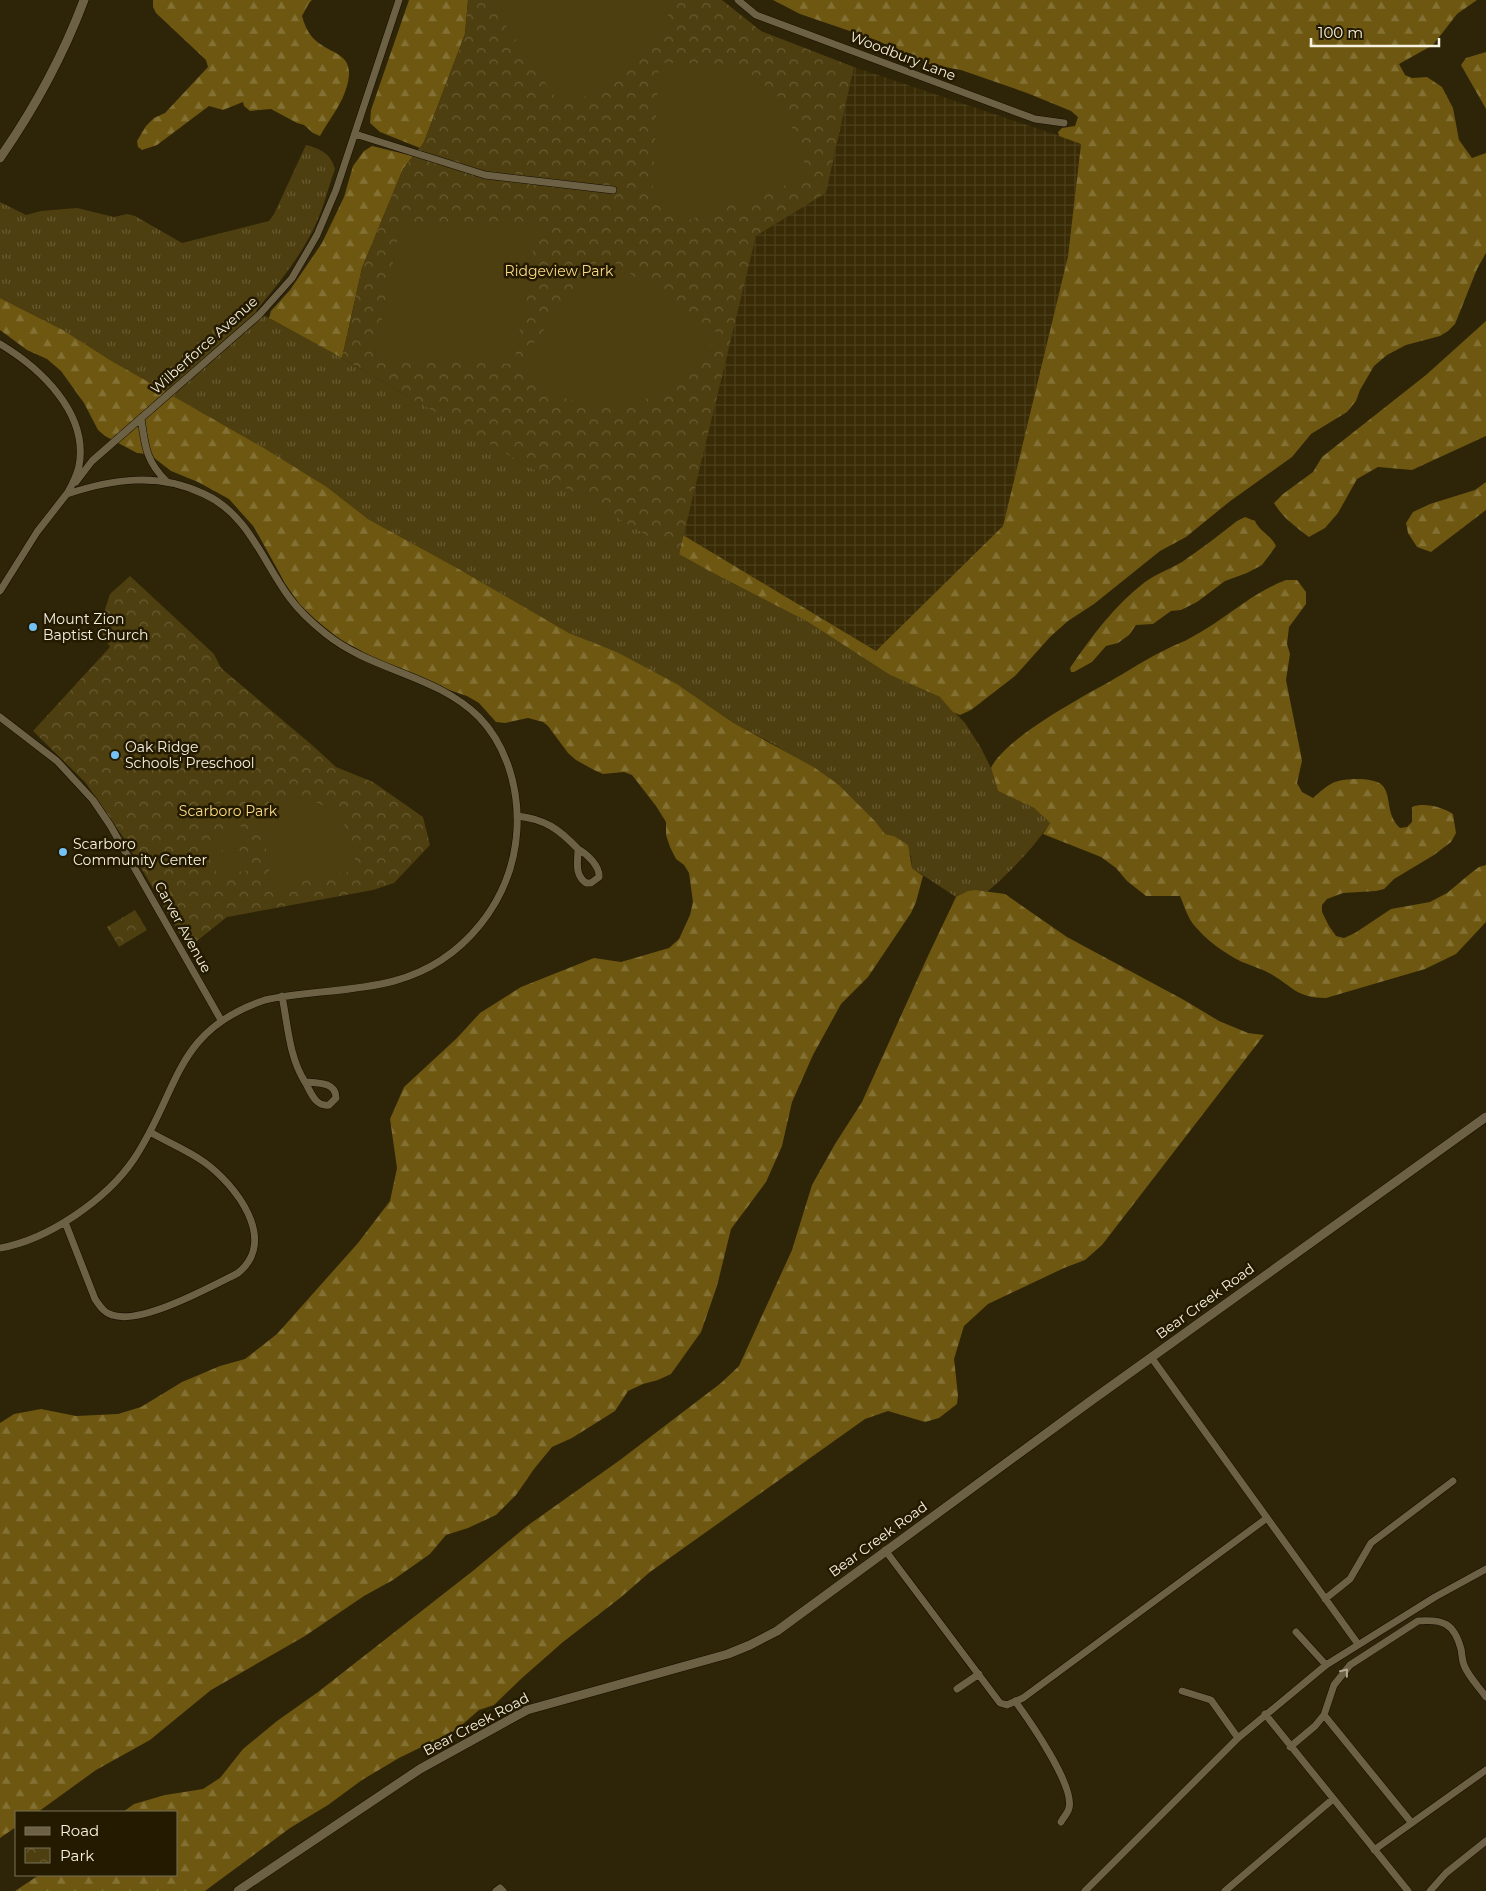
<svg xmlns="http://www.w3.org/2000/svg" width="1486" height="1891" font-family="Montserrat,sans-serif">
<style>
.industrial{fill:url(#industrial-grid)}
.grass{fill:url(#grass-tufts)}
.forest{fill:url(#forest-firs)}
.park{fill:url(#park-crowns)}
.garden{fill:#4e3f10}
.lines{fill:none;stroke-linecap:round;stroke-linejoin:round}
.minor-casing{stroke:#140d00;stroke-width:8}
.tertiary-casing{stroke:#140d00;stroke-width:10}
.minor{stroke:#6c6144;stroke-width:7}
.tertiary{stroke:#6c6144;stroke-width:9}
.oneway{stroke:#b2a992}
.poi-dot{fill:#73c1f5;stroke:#241a00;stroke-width:2}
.labels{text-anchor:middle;stroke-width:5;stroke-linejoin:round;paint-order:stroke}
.street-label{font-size:14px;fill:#f7f1e0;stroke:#241a00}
.park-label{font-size:14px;fill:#fcdc85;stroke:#241a00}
.poi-label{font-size:14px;fill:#f7f1e0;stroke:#241a00;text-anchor:start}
</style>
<defs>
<pattern id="industrial-grid" width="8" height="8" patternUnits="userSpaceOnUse" patternTransform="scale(1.25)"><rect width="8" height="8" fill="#382b05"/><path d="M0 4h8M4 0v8" fill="none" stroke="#4c401d"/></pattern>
<pattern id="grass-tufts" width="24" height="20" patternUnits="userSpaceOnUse" patternTransform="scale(1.25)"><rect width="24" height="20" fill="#4e3f10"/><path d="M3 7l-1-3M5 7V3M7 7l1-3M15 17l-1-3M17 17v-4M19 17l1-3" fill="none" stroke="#685b32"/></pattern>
<pattern id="forest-firs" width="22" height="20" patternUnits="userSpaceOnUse" patternTransform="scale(1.25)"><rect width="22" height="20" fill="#6d5711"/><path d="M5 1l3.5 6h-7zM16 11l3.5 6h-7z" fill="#837033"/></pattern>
<pattern id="park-crowns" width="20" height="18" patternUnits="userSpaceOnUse" patternTransform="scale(1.25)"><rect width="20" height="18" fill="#4e3f10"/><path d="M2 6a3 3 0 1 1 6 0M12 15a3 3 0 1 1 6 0" fill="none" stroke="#685b32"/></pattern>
</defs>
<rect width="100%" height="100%" fill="#2e2407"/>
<!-- industrial -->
<path class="industrial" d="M854,67l227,76 -13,113 -65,270 -127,125 -193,-116 73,-299 70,-43z"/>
<!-- grass -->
<path class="grass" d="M306,145c15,4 25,9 29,24 -7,19 -12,41 -21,59 -15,31 -37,57 -58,83l86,47 373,216 93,48 82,53 50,22 25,26 16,25 10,20 7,23 36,17 16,15c-17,26 -39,48 -63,69 -13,-2 -19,-1 -31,5l-44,-29 -1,-12 -17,-20 -9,-2 -10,-13 -36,-36 -66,-41 -41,-22 -55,-38 -60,-32 -48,-19 -112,-65 -89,-49 -41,-32 -63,-39 -154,-88 -47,-30 -63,-32v-96l26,13 15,-4 36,-3 37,9 13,-3 8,2 47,27 87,-22 5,-7z"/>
<!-- forest -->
<path class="forest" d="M153,0h159l-3,3 -7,13c2,7 5,15 10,21 18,20 48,13 33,55 -5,15 -17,29 -25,44l-7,-3 -9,-8 -7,-2 -26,-14 -21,2 -6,-5 -1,-4 -20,8 -14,-4 -52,39 -15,5 -4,-3 -1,-6 9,-15 8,-8 11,-5 43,-46 -2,-7 -50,-47 -3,-6z
M409,0h59l-3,34 -41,108 -4,6 -40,-16 -10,-9 1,-13z
M773,0h704l-20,14 -24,31 -34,19 6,11 7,3 15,-1 15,10 11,21 6,32 13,18 14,-5v100l-9,16 -22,55 -7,7 -8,5 -34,9 -19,10 -13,11 -14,24 -4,11 -9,11 -36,22 -19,23 -63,45 -43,35 -26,14 -66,53 -26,17 -18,16 -35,39 -44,34 -11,5 -7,-3 -13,-15 -50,-22 -82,-53 -93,-48 -36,-20 4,-19 193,116 127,-125 65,-270 13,-112 -22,-8 -1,-4 4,-4 13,-2 3,-9 -7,-6 -44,-18 -66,-23 -32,-6 -53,-24 -76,-26z
M1486,52v57l-25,-44 5,-7z
M372,146l41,10 -10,13 -41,99 -20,90 -73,-40 2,-7 19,-21 32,-47 22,-46 9,-31 11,-15z
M0,298l63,32 47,30 154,88 63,39 41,32 89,49 112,65 48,19 60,32 55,38 83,46 24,17 36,36 10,13 9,2 14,9 4,23 11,8 -7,26 -5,11 -43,64 -27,27 -28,51 -21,47 -10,44 -16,36 -35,47 -14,57 -16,46 -30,42 -13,6 -15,4 -15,7 -13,20 -43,27 -20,9 -18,22 -18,26 -20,20 -28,13 -22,7 -16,19 -37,26 -29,16 -59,40 -94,54 -61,50 -54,30 -58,42h-22v15l-16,11v-415l14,-9 27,-5 35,7 42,-2 23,-7 41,-25 38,-16 25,-7 32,-25 81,-91 32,-42 7,-33 -7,-49 14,-32 53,-49 23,-25 41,-26 73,-29 27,4 48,-14 10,-9 11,-24 3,-13 -4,-29 -5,-8 -8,-6 -6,-12 -4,-12v-13l-10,-16 -24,-31 -8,-3 -21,2 -9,-4 -18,-10 -8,-7 -20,-27 -5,-4 -15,-4 -23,5 -9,-1 -17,-19 -12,-7 -24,-8 -74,-33 -30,-16 -23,-19 -16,-15 -14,-20 -32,-58 -25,-28 -31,-17 -27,-11 -22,-17 -12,-1 -32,-17 -7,-6 -14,-27 -23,-32 -14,-12 -20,-9 -27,-20z
M1486,321v115l-74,34 -34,-3 -21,12 -19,34 -13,15 -16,9c-13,-10 -27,-20 -35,-34l9,-9 30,-22 9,-15 104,-82z
M1486,482v28l-55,42 -14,-5 -9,-14 -2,-10 7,-11 17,-8 45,-14z
M1245,517l10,4c5,11 17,15 21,25l-14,19 -15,8 -22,8 -28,21 -16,8 -10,1 -18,13 -17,1 -7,10 -11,8 -12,3 -14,16 -18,10h-3l-1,-4c22,-32 44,-62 75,-86 11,-8 25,-13 37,-20 19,-13 37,-27 55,-41z
M1286,580h11l9,12v12l-17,23 -2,17 3,10 -4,26 14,70 2,11 -5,22 5,9 11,6c7,-6 14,-13 22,-16 10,-4 39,-5 47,3 10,10 3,29 18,43l7,-1 5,-5v-15c12,-5 31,0 41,7l3,19 -5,9 -17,13 -40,24 -10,10 -8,2 -33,2 -16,6 -5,6v7l7,14 7,10 8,2 11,-5 36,-24 39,-7 17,-9 24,-20 8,-6 7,-2v57l-30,32 -31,15 -99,29c-29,0 -33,-11 -55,-24 -9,-5 -19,-8 -29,-12 -18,-9 -36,-22 -49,-38 -6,-8 -9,-19 -13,-28h-34l-19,-15 -11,-13 -15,-11 -58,-23 7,-11 -16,-15 -36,-17 -7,-23c13,-29 89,-70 118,-86 19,-11 37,-23 56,-32 9,-5 19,-8 27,-13 33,-17 59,-44 94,-57z
M975,890l30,4 62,43 117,63 35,21 29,12 16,2 -162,210 -17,15 -21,8 -76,36 -24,22 -10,33 4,36 -1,9 -18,14 -14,4 -37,-11 -23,8 -215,153 -30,26 -57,44 -41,36 -28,27 -15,5 -23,20 -57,28 -37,22 -34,25 -38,23 -85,63h-190l24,-16h137v-63h-53l11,-8 31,-9 38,-6 17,-11 23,-29 34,-28 41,-29 156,-122 53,-44 93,-66 101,-77 18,-17 53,-116 20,-65 23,-41 27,-42 65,-144 29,-61 12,-6z"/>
<!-- park -->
<path class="park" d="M468,0h254l39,31 93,36 -28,126 -70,43 -77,318 -337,-196 20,-90 41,-99 21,-27 41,-108z
M130,576l84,78 7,14 91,77 24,22 37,15 50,35 7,28 -36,38 -21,7 -146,27 -39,31 -65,-111 -38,-55 -52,-51 77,-84 -11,-19 11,-34z
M135,910l12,20 -28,17 -12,-20z"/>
<!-- garden -->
<path class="garden" d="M488,0h179l2,28 -91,74 -20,-1z
M659,63l80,1 44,37 26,76 -123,44 -34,-19z
M401,222l136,4 -23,138 -140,-6z
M603,255l114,78c-10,16 -19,35 -33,47 -9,8 -45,22 -56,25 -9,2 -45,-1 -54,-4 -22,-5 -39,-25 -57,-37z
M301,798c44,10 49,31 56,72l-78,16 -8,-6 -12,-73z
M236,800l3,19 -32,6 -3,-19z
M241,826l4,20 -32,6 -4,-20z
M245,850l4,20 -32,6 -3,-20z"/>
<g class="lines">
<!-- minor casing -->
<g class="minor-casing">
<path id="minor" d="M738,0l18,15 279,104 29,4
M355,134l130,41 128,15
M0,344c40,24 89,69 79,122 -2,10 -7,19 -12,28 46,-15 91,-22 137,0 44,20 58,66 85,103 11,15 23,26 37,37 46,37 111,41 153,83 28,29 40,72 38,112 -4,71 -53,133 -123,152 -42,11 -87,10 -129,19 -92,31 -85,90 -131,159 -27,40 -86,81 -134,89
M141,418c4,29 5,43 26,64
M76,482l16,-21 167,-146 33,-37 25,-43 19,-45 63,-190
M0,591l37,-59 32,-41
M0,717l57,44 36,39 17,25 111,195
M517,816c28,3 42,13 61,33
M578,849c9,5 22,17 21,28l-8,6h-5c-12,-9 -8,-21 -8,-34z
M282,996c6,30 7,61 23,86 6,10 10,25 24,23l7,-7c0,-16 -18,-15 -31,-16
M65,1222l30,77c5,7 9,14 17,16 29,10 98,-28 126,-42 41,-33 -3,-89 -34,-111 -17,-12 -37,-20 -54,-30
M1151,1357l207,287
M885,1550l115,153 7,2 16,-7 244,-180
M1325,1599l25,-20 21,-36 82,-62
M1296,1632l30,33
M957,1689l22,-15
M1182,1691l29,9 27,38
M1015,1701c14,19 60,85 54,107 -1,5 -6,10 -8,14
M1265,1714l143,177
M1324,1715l87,107
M1290,1747l25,-21 9,-11 10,-30 16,-20 68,-44c25,-2 36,2 43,28 1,5 1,11 3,16 4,11 15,22 22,32
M1374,1850l112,-80
M496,1891l4,-3 3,3
M1085,1891l153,-153 88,-73 109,-68 51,-28
M1225,1891l108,-92
M1430,1891l16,-18 40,-32"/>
</g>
<!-- tertiary casing -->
<g class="tertiary-casing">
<path id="tertiary" d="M0,158c34,-49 63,-102 84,-158
M238,1891l182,-122 107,-59 201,-56 22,-9 27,-14 315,-231 394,-283"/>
</g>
<!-- minor -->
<use href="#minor" class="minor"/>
<!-- tertiary -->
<use href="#tertiary" class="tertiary"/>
</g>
<!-- one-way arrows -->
<defs><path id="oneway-chevron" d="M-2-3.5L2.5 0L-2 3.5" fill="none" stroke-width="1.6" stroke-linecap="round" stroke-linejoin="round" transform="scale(1.25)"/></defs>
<use class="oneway" href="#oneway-chevron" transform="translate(1345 1672) rotate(-51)"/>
<!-- markers -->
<g class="poi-dot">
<circle cx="33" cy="627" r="5"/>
<circle cx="115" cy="755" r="5"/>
<circle cx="63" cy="852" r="5"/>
</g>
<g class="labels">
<!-- street labels -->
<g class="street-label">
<text transform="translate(903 56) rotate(21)" y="5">Woodbury Lane</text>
<text transform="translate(204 345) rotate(-42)" y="5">Wilberforce Avenue</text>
<text transform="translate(183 927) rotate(61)" y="5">Carver Avenue</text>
<text transform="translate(1205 1301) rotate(-36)" y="5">Bear Creek Road</text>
<text transform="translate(878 1539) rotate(-36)" y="5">Bear Creek Road</text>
<text transform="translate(476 1724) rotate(-28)" y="5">Bear Creek Road</text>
</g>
<!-- park labels -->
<g class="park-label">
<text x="559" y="276">Ridgeview Park</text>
<text x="228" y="816">Scarboro Park</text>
</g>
<!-- poi labels -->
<g class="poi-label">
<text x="43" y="624">Mount Zion<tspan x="43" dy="16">Baptist Church</tspan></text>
<text x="125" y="752">Oak Ridge<tspan x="125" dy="16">Schools' Preschool</tspan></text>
<text x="73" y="849">Scarboro<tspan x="73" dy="16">Community Center</tspan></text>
</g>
</g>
<!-- legend -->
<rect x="15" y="1811" width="162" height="65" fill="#241a00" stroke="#78705a"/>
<rect x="25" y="1827" width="25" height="8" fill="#6c6144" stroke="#78705a"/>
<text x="60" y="1836" font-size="15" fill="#f7f1e0">Road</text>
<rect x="25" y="1848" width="25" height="15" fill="url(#park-crowns)" stroke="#78705a"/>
<text x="60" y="1861" font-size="15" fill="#f7f1e0">Park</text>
<!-- scale -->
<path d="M1311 38v8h128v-8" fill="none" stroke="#f7f1e0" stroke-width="2.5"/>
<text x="1318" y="38" font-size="15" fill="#f7f1e0" stroke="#241a00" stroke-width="4" paint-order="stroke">100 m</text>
</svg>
